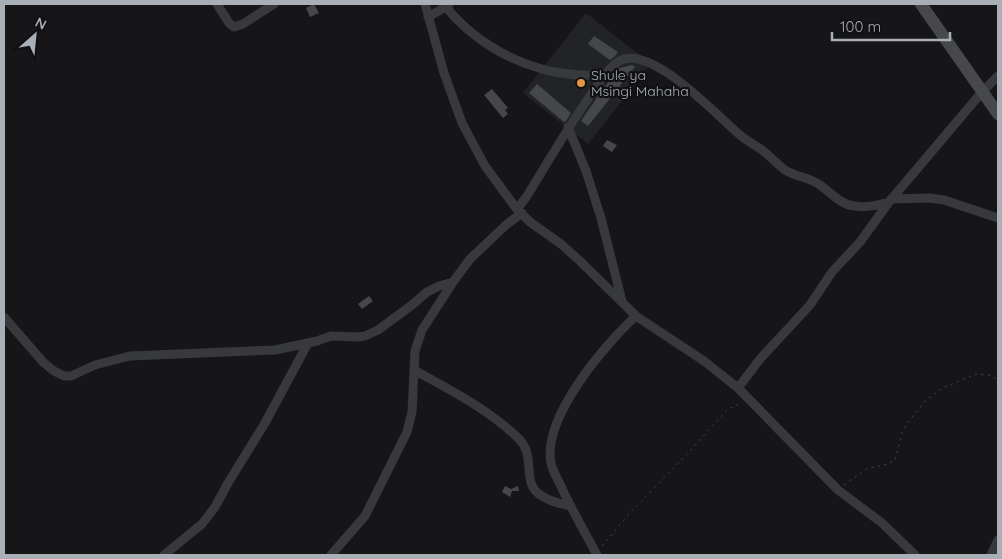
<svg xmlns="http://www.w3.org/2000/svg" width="1002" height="559" font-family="Quicksand,sans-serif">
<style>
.built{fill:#222325}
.building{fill:#45474b}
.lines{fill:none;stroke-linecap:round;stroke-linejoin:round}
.path{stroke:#3e4043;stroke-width:1;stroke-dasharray:2.5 4;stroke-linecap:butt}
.minor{stroke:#38393d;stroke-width:9}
.secondary{stroke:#46484c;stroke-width:12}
.poi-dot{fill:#e39743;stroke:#111113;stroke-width:2}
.labels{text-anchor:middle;stroke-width:4.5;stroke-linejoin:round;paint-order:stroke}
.poi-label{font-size:14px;fill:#a9afb7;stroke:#111113;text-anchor:start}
</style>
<rect width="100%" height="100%" fill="#161618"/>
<!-- built -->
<path class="built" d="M586,13l65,51 -63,80 -65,-51z"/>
<!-- building -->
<path class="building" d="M314,4l5,9 -9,4 -4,-9z
M594,36l24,16 -3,4 -5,4 -22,-16z
M632,65l3,2 -47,59 -7,-5 19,-28 19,-25z
M537,84l34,29 -5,8 -2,1 -35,-29z
M492,89l16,19 -3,2 3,4 -5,4 -19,-23z
M607,140l10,5 -5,7 -9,-6z
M369,296l4,5 -11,8 -4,-5z
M505,486l6,3 7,-3 1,5h-7l-2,6 -8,-5z"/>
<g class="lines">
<!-- path -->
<path class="path" d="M844,485l22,-16 22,-5 7,-4 7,-27 6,-11 18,-22 17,-12 33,-14 13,1 9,5
M602,546l27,-32 62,-64 23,-26 14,-15 9,-4 3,-4"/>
<!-- minor -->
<path class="minor" d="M217,4l12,19 5,4 9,-3 31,-20
M425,4l19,69 18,50 23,43 31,42 14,14 31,22 19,17 56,55 68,45 34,27 100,102 44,33 33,32
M446,7c23,29 59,52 96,62 20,6 42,6 62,7
M428,17l21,-12
M568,127l18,44 15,47 21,83
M891,199l38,-1 15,2 54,18
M516,208l5,-4 6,-8c22,-36 43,-72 67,-106 7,-10 14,-22 25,-29 32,-18 98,55 121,74 7,6 15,10 22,15 8,6 15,14 23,20 11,7 24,7 35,15 11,8 21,20 35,21 12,2 23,-1 34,-4
M4,317l39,45 11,9 10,5h7l24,-11 35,-9 145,-6 42,-9 14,-5 25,1 9,-1 13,-6 34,-25 15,-13 12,-6 14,-4
M414,370c36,20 76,40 105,69 18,18 1,45 23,57 9,6 19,8 29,10
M738,388l22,-29 50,-54 22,-33 28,-30 29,-40 93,-110 16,-16
M164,555l38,-31 13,-17 13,-24 37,-60 43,-80
M331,555l34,-39 42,-84 5,-20 3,-61 7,-21 31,-48 17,-23 37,-35 15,-11
M597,555c-12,-23 -26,-46 -37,-71 -3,-6 -8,-14 -9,-21 -9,-45 54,-119 85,-147
M991,555l7,-15"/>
<!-- secondary -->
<path class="secondary" d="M921,4l77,110"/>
</g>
<!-- markers -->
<circle class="poi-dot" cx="581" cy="83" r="5"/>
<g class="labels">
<!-- poi labels -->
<g class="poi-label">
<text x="591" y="80">Shule ya<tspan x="591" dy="16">Msingi Mahaha</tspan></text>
</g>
</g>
<!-- border -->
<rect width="1002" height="559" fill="none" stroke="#a9afb7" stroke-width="10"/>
<!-- north arrow -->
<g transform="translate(35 35) rotate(27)" stroke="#111113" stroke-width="4" paint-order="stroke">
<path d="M0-4L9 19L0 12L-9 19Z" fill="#a9afb7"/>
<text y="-8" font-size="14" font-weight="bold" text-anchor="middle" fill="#a9afb7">N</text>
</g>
<!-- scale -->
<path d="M832 32v8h118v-8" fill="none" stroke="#a9afb7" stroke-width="2.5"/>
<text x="840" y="32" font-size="15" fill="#a9afb7" stroke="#111113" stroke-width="4" paint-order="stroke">100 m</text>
</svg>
